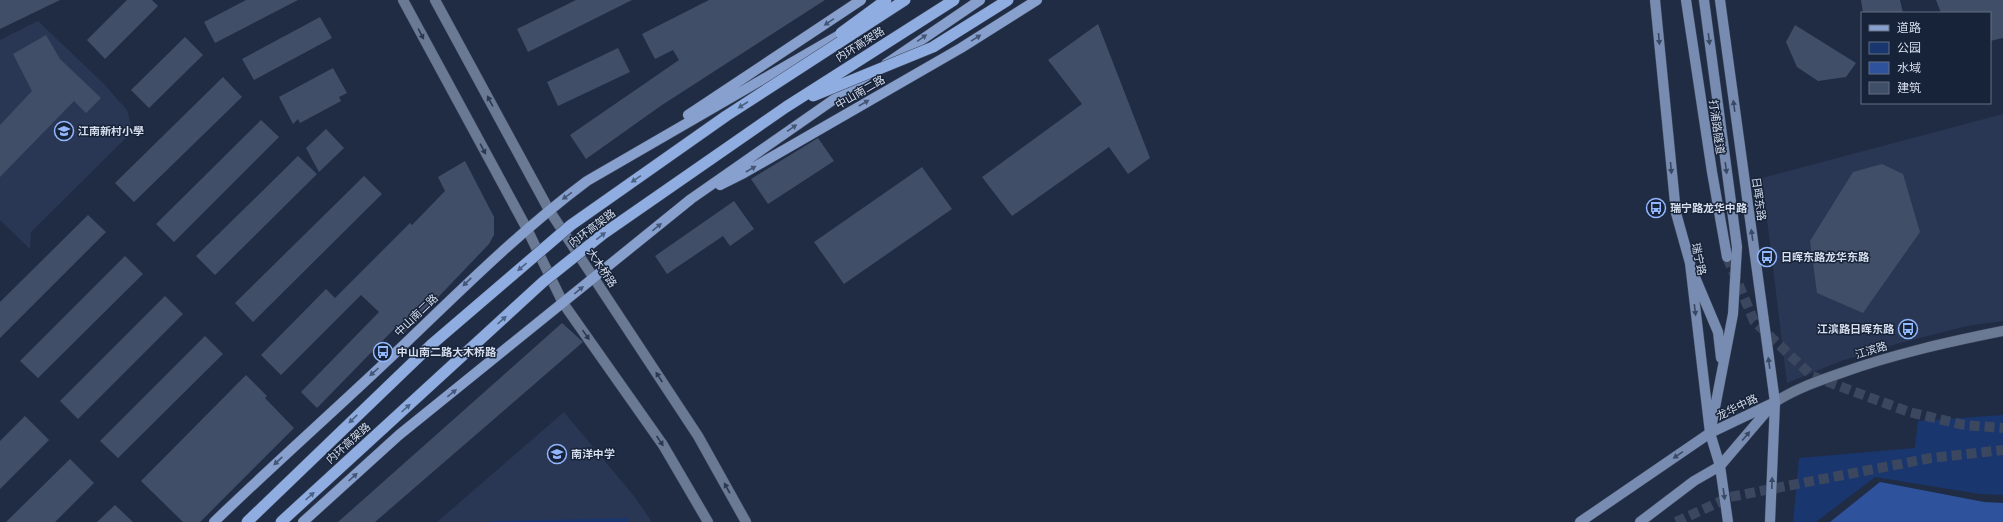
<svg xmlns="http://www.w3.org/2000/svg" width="2003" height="522" font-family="'Golos Text','Noto Sans SC',sans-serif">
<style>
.built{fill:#293754}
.green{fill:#1a366f}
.water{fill:#2e529c}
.building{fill:#414e67}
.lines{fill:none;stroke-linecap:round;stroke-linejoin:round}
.secondary-tunnel{stroke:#3b475e;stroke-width:10;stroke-dasharray:10 5;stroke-linecap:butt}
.minor-casing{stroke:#3f495c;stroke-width:11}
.tertiary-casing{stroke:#3f495c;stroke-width:11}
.secondary-casing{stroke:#3f495c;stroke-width:11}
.primary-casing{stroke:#3f495c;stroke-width:11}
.minor{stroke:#6a7994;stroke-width:10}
.tertiary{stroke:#6a7994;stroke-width:10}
.secondary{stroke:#788cb1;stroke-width:10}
.primary{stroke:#87a0ce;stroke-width:10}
.trunk-bridge-casing{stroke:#3f495c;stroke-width:12;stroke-linecap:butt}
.trunk-bridge{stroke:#90ade2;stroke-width:11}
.oneway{fill:#445575}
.oneway2{fill:#2c3850}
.oneway3{fill:#394863}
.oneway4{fill:#4d6185}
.labels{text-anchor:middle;stroke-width:3;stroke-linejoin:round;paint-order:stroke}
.street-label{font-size:11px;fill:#d6deee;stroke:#172339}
.poi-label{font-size:11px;font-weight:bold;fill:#d6deee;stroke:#172339;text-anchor:start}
</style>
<rect width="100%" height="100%" fill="#202c44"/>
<!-- built -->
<path class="built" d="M38,21l65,62 24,27 4,15 -5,13 -95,94 -1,17 -30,-29v-180z
M2003,114v207l-36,5 -67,17 -59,18 -54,22 -25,-205z
M564,412l70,84 18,26h-215z"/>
<!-- green -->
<path class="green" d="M2003,415v80l-23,-1 -105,-17 -59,45h-23l6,-64 116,-10 3,-27z
M628,518v4h-136v-1z"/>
<!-- water -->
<path class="water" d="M1880,482l104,20 19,1v19h-173z"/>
<!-- building -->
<path class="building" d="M0,0h60l-60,29z
M127,0h25l6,6 -53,53 -18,-19z
M246,0h52l-83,43 -11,-21z
M576,0h56l-104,52 -11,-23z
M709,0h116l-163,105 -76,54 -16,-24 109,-75 -6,-10 -18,9 -13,-25z
M1861,0h39l3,13h-40z
M1936,0h67v38l-13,3v-28h-49z
M320,17l12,21 -78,42 -12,-21z
M1098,24l52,134 -22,16 -19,-27 -97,69 -30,-39 100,-73 -34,-44z
M1795,25l61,38 -10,14 -28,4 -21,-14 -11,-25z
M46,35l14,24 41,39 -15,15 -12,-12 -74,76v-52l32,-34 -19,-37z
M185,37l18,18 -54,53 -18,-18z
M618,48l12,24 -72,34 -11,-24z
M333,68l14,25 -8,4 2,4 -41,22 -2,-4 -5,5 -14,-27z
M223,77l19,20 -108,105 -19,-19z
M261,120l18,17 -105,105 -18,-18z
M326,129l18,19 -25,24 -13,-24z
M818,138l16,23 -66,43 -17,-25z
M298,156l19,18 -102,101 -19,-19z
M465,161l29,56v18l-5,9 -87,91 -7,-7 -78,80 -16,-16 78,-80 -18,-17 -80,80 -20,-20 65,-66 9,9 75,-75 2,2 33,-34 -7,-14z
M1882,164l21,10 17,58 -57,81 -46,-20 -7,-52 43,-69z
M922,167l30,42 -108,75 -30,-42z
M364,176l18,18 -129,128 -18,-19z
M734,201l20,28 -24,17 -7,-10 -56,38 -12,-18z
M88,215l18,17 -106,106v-36z
M125,256l18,18 -105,104 -18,-17z
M165,296l18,18 -105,105 -18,-18z
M562,323l21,19 -208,180h-37z
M205,336l18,18 -105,104 -18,-17z
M246,375l21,21 -2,2 29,30 -94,94h-17l-42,-41z
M25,416l24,24 -49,49v-48z
M70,459l24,24 -39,39h-49z
M115,505l18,17h-36z"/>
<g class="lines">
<!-- secondary-tunnel -->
<path class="secondary-tunnel" d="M1727,257l27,64 58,55 97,36 55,13 39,3
M1676,522l54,-25 201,-39 72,-8"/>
<!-- minor casing -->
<g class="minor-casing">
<path id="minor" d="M1775,402c20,-13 43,-21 66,-29 53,-19 107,-31 162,-42"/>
</g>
<!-- tertiary casing -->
<g class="tertiary-casing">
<path id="tertiary" d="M403,0l124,229 36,74 100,142 45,77
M435,0l114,210 149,226 48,86"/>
</g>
<!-- secondary casing -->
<g class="secondary-casing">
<path id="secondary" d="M1655,0l21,213 14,50 20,170 10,33 8,56
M1686,0l26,172 15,85
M1704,0l33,247 -4,67 -21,109
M1720,0l55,402 -5,120
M1694,275l24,57 3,26
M1580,522l130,-89 65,-31
M1640,522l54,-41 26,-15 52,-61"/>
</g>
<!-- primary casing -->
<g class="primary-casing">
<path id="primary" d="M886,64l94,-64
M688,115l173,-115
M720,185l24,-12 217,-125 76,-48
M214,522c58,-56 119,-110 177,-165 64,-61 125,-123 196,-176l261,-151
M303,522l96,-87 292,-236 175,-122"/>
</g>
<!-- minor -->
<use href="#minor" class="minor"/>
<!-- tertiary -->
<use href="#tertiary" class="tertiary"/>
<!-- secondary -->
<use href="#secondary" class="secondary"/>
<!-- primary -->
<use href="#primary" class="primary"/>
<!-- trunk-bridge casing -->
<g class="trunk-bridge-casing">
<path id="trunk-bridge" d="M841,33l45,-33
M813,96l120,-49 75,-47
M247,522l184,-177 140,-120 155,-109 179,-116
M281,522l262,-240 60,-48 183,-127 168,-107"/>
</g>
<!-- trunk-bridge -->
<use href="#trunk-bridge" class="trunk-bridge"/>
</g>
<!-- one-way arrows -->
<defs><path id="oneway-solid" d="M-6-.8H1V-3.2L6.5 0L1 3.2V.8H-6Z"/></defs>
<g class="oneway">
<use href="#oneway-solid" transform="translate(829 22) rotate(146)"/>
<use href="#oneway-solid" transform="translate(922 38) rotate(-35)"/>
<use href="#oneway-solid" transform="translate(976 38) rotate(-32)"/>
<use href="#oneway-solid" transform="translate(864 103) rotate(-30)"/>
<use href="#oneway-solid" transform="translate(792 128) rotate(-35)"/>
<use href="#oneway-solid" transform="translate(751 169) rotate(-30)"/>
<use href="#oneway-solid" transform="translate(567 196) rotate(144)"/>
<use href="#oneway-solid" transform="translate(657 227) rotate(-39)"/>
<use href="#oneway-solid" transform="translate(467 282) rotate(136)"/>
<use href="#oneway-solid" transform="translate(579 290) rotate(-39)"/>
<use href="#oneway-solid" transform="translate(374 372) rotate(138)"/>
<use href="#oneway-solid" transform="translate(452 393) rotate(-39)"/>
<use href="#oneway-solid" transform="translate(278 461) rotate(137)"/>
<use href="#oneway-solid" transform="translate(353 477) rotate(-42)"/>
</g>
<g class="oneway2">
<use href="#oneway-solid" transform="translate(421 34) rotate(62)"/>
<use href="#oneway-solid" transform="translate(490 101) rotate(-118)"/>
<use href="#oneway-solid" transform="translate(483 149) rotate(62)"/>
<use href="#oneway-solid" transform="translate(586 335) rotate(55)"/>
<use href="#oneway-solid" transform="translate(659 377) rotate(-123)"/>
<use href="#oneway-solid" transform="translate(660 441) rotate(56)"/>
<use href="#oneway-solid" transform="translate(727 488) rotate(-119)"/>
</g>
<g class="oneway3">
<use href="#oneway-solid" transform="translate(1659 39) rotate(85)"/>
<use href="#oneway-solid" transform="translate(1709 39) rotate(83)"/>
<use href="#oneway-solid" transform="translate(1734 106) rotate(-98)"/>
<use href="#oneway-solid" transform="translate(1671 168) rotate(85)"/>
<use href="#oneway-solid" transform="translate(1726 168) rotate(82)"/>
<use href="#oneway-solid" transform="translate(1752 235) rotate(-98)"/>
<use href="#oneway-solid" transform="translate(1695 310) rotate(83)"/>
<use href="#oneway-solid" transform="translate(1769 363) rotate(-98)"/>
<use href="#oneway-solid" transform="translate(1746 436) rotate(-50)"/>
<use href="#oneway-solid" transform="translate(1678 455) rotate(146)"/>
<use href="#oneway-solid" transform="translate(1772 483) rotate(-88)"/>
<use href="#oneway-solid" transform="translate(1724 494) rotate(82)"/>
</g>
<g class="oneway4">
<use href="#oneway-solid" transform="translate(743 105) rotate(147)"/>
<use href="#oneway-solid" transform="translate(636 179) rotate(145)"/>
<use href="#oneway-solid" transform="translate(601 236) rotate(-38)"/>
<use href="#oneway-solid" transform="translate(522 267) rotate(140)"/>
<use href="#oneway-solid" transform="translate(502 320) rotate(-42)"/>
<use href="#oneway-solid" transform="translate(406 408) rotate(-42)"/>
<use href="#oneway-solid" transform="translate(353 419) rotate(136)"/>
<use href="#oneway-solid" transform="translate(310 496) rotate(-42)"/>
</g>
<!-- icons -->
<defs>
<g id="school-ring" transform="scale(1)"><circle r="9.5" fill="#172339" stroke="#93b7fd" stroke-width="1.5"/><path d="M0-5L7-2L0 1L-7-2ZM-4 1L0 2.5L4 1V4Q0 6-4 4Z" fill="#93b7fd"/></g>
<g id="bus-ring" transform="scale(1)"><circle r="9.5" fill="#172339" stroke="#93b7fd" stroke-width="1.5"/><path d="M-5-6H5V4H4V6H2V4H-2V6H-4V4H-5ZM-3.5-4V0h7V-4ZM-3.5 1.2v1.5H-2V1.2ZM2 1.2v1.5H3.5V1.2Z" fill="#93b7fd"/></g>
</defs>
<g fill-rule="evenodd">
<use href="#school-ring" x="64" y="131"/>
<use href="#bus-ring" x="1656" y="208"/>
<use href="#bus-ring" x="1767" y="257"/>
<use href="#bus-ring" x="1908" y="329"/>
<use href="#bus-ring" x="383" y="352"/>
<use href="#school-ring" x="557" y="454"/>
</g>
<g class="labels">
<!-- street labels -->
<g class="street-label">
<text transform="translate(860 44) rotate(-32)" y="4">内环高架路</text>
<text transform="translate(860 92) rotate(-30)" y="4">中山南二路</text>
<text transform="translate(1717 127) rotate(82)" y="4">打浦路隧道</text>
<text transform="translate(1759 199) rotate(82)" y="4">日晖东路</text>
<text transform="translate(592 228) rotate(-37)" y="4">内环高架路</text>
<text transform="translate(1699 259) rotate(78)" y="4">瑞宁路</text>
<text transform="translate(602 268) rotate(56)" y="4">大木桥路</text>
<text transform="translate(416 315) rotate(-44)" y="4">中山南二路</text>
<text transform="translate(1871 350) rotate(-17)" y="4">江滨路</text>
<text transform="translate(1737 407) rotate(-26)" y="4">龙华中路</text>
<text transform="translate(348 443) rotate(-42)" y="4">内环高架路</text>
</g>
<!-- poi labels -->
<g class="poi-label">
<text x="78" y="135">江南新村小學</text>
<text x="1670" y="212">瑞宁路龙华中路</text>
<text x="1781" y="261">日晖东路龙华东路</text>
<text x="1894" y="333" text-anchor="end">江滨路日晖东路</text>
<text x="397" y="356">中山南二路大木桥路</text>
<text x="571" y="458">南洋中学</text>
</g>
</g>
<!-- legend -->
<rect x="1861" y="12" width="130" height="92" fill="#172339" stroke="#636e81"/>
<rect x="1869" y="25" width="20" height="6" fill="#87a0ce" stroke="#636e81"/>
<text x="1897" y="32" font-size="12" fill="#d6deee">道路</text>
<rect x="1869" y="42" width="20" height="12" fill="#1a366f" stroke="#636e81"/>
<text x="1897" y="52" font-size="12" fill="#d6deee">公园</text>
<rect x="1869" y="62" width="20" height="12" fill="#2e529c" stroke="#636e81"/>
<text x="1897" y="72" font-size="12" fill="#d6deee">水域</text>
<rect x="1869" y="82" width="20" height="12" fill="#414e67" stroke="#636e81"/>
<text x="1897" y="92" font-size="12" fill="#d6deee">建筑</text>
</svg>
